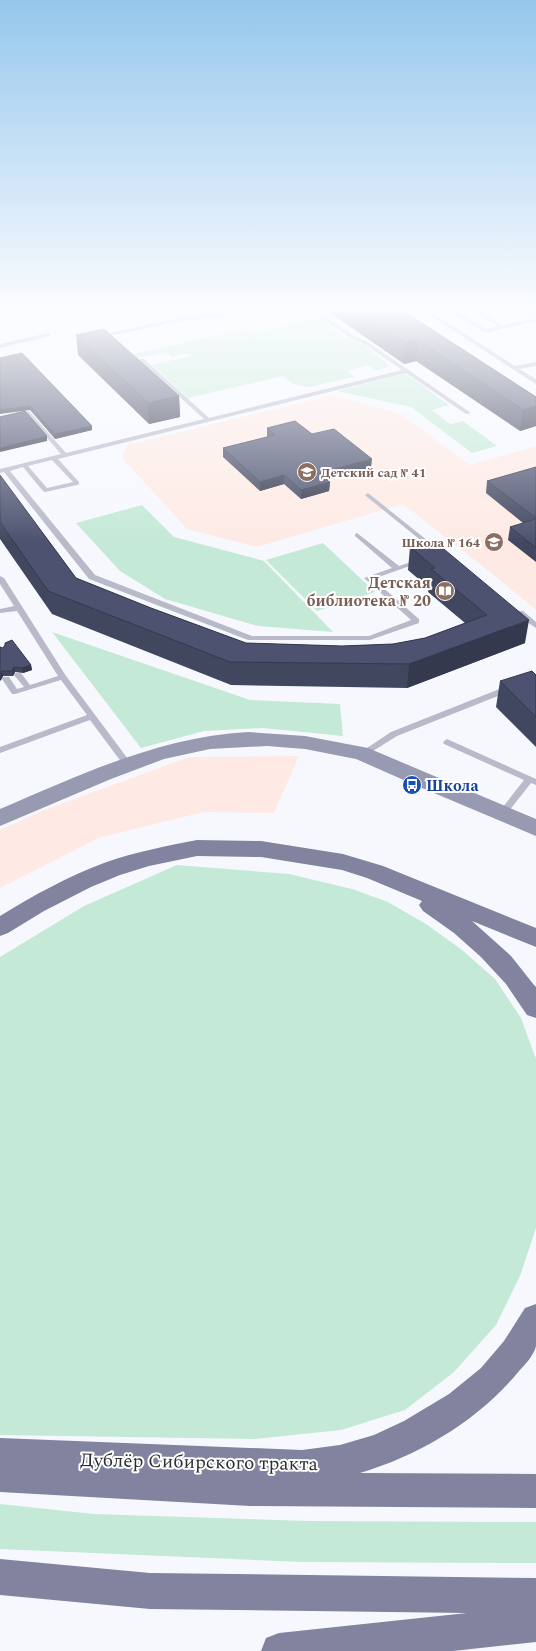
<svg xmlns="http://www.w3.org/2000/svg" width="536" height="1651" font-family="Spectral,serif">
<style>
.industrial{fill:#ffe9e5}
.education{fill:#feeae4}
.green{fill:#c4e9d6}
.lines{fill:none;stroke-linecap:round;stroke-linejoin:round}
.lane{fill:#b8b9c9;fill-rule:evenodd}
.secondary{fill:#989ab1;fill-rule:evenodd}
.primary{fill:#81839f;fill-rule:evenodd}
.wall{fill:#41475f}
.shaded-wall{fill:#35394e}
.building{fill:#4c526f;stroke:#35394e}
.labels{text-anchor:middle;stroke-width:4;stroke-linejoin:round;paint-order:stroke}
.far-education-label{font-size:13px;font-weight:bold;fill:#785e54;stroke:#fff;text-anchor:start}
.education-label{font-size:16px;font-weight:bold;fill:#785e54;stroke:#fff;text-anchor:end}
.transit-label{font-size:16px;font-weight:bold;fill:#164399;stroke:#fff;text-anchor:start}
.near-street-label{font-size:19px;fill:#2c2d30;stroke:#fff}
</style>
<rect width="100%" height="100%" fill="#f7f8fe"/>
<!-- industrial -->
<path class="industrial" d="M299,756l-25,57 -70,-1 -103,25 -101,51v-58l47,-21 142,-52z"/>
<!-- education -->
<path class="education" d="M333,395l70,20 67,50 66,-19v164l-46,-38 -87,-68 -146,43 -70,-18 -65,-71 5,-13z"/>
<!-- green -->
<path class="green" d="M319,318l25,20 19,6 25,20v3l-12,4 -8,-6 -21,6 7,6 -45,10 -16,-3 -10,-8 -95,22 -36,-33 39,-9 -4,-3 -15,4 -6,-5 -43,9 -4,-4 128,-28 6,4z
M404,374l5,2 40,29 -17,5 18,14 13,-3 34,25 -25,7 -61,-46 -74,-16z
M142,505l32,32 90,24 69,71 -75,-6 -93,-27 -45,-28 -44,-48z
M323,543l52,49 -58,19 -51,-51z
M52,632l198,68 90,4 3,32 -80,-8 -59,3 -63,17z
M177,865l112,9 63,15 36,13 38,22 36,26 33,29 26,39 15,41v169l-16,48 -24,49 -42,47 -49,38 -64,20 -86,9 -255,-4v-478l84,-51z
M0,1504l94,10 214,7 228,1v41l-233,-1 -303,-13z"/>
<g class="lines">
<!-- lane -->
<path class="lane" d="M171,312h6l6,5 49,-5h18l-3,2 -65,7 -83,17 -3,-2 82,-18z
M424,312h7l84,54 21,-4v4l-17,3 17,10v5z
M451,312h7l28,17 11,-3 -23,-14h7l22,13 27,-6 -12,-7h7l11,5v4l-51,12z
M323,315l33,22 12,5 103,71 -5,1 -60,-41 -348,86 21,23v2l-2,1 -32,7 -2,-1 -20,-24 -13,4 85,104 157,61h117l42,-16 -47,-42 28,-10 -37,-32v-2l2,-1 42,33 21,-7 4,2 -51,18 46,40v4l-49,17h-122l-159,-61 -85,-107 -4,1v-4l61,-15 -35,-40 -26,6v-4l29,-5 37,42 138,-34 -64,-58v-2h4l65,59 193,-48 -38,-26 -12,-5 -31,-21v-2zM52,460l21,22 -26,6 -19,-22z
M48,333l3,2 -1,1 -50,12v-4z
M368,493l70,56v2h-4l-68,-55 -1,-1z
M0,576l4,2 62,98 65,87 1,2 -1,2h-6l-35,-47 -90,33v-6l87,-32 -26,-35 -46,14h-3l-10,-15 1,-2h6l8,12 7,-2 -10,-12 1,-2h6l9,12 28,-9 -41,-65 -17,2v-4l14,-3 -14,-22z
M517,611h6l13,11v6l-19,-13z
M507,686h3l4,2 -1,2 -116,46 -32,20h-6l-1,-2 33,-22z
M447,739l89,40v6l-5,-2 -26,33h-6l-1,-2 1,-2 25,-32 -80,-36 -1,-2z"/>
<!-- secondary -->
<path class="secondary" d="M248,732l57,4 63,12 168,71v17l-121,-51 -59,-26 -51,-10 -38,-3 -57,3 -46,10 -53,20 -111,47v-17c80,-34 159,-72 248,-77z"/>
<!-- primary -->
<path class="primary" d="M197,840l64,1 82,13 40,12 153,62v19l-64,-26 39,35 23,29 2,2v31l-9,-3 -21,-31 -25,-27 -27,-24 -31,-22 -4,-6 3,-4 -55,-23 -25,-8 -81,-13 -64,-1 -48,10 -29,9 -29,12 -47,24 -36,22 -8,3v-20c33,-20 68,-40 104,-53 31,-11 62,-17 93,-23z
M536,1304c0,12 0,31 0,42 -2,9 -11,19 -17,25 -40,49 -99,84 -159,102l176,1v34l-286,-2 -250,-14v-54l302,12 38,-5 34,-10 30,-14 45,-27 32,-26 23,-27 21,-33z
M0,1559l150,14 386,5v64l-83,9h-192l5,-13 13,-5 188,-20 -317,-4 -150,-14z"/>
</g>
<!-- wall -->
<path class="wall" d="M329,312h76l131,85v29l-16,5 -104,-70 -12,3z
M528,312h8v3z
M76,335l103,61 1,21 -31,7 -71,-69z
M0,358l92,72 -37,9 -25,-29z
M267,428l45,6 59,34 -44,12 3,2 -1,9 -28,8 -17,-15 -24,7 -37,-34v-9l44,-11z
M536,467v95l-28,-22 2,-13 13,-4 -37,-30 1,-12z
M0,475l76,103 75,30 95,35 96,3 51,-2 32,-6 40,-15 -37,-31 1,-4 -21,-18 2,-23 23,-7 92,103 -118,45 -176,-3 -179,-71 -52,-75z
M5,643l26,22 1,5 -9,3 -8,-1 -2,4h-10l-2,4 2,-32 2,-3z
M536,675v72l-40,-40 4,-26z"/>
<!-- shaded-wall -->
<path class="shaded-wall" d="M418,340l-2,21 -12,3 1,-21z
M179,396l1,21 -31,7 -1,-21z
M30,406v4l-30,4v-4z
M536,406v20l-16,5 3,-21z
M92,426v4l-37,9v-5z
M47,436v5l-47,11v-4z
M372,459l-1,9 -52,14 1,-9z
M284,475v9l-24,7v-9z
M330,482l-1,9 -28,8v-9z
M529,620l-4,23 -118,45 2,-24z
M31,665l1,5 -9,3 -1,-5z
M14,667l1,5 -2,4 -1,-5z
M2,671l1,5 -2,4 -1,1v-6z"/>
<!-- building -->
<path class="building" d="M359,312h46l131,85v9l-13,4 -105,-70 -13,3z
M104,329l75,67 -31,7 -72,-68z
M22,353l70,73 -37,8 -25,-28 -30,4v-52z
M25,411l22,25 -47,12v-31z
M295,421l17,13 22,-5 38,30 -52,14 10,9 -29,8 -17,-15 -24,7 -37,-34 52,-13 -8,-7z
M536,467v51l-49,-37z
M0,475l76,103 75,30 95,35 96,3 51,-2 32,-6 62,-23 -56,-46 4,-1 -25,-21 23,-7 96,80 -120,44 -179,-2 -182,-71 -48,-69z
M536,519v29l-26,-21z
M12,640l19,25 -9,3 -8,-1 -2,4h-10l-2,4v-28l3,1 2,-3v-2z
M532,671l4,4v42l-36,-36z"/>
<!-- sky -->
<linearGradient id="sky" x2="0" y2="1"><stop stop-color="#95c7ec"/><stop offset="0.57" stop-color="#fbfcff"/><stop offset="1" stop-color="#fbfcff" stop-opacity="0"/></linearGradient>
<rect width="536" height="543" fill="url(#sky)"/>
<!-- icons -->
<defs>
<g id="school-disc" transform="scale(1)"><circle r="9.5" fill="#8d6e63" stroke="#fff"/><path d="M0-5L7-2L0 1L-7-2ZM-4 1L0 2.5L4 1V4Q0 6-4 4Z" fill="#fff"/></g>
<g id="library-disc" transform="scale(1)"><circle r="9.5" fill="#8d6e63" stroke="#fff"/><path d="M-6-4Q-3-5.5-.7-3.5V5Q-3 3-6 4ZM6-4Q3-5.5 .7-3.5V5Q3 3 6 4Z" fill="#fff"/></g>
<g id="bus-disc" transform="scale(1)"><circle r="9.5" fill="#1a4fb4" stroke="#fff"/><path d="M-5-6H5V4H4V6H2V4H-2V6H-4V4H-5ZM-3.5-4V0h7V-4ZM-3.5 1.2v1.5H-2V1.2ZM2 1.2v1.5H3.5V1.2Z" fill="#fff"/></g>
</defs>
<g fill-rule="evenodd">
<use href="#school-disc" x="307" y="472"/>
<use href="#school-disc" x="494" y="542"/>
<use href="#library-disc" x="445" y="591"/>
<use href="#bus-disc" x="412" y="785"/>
</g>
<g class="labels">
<!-- far-education labels -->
<g class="far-education-label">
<text x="321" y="477">Детский сад № 41</text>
<text x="480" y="547" text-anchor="end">Школа № 164</text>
</g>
<!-- education labels -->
<g class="education-label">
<text x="431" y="588">Детская<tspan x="431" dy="18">библиотека № 20</tspan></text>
</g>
<!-- transit labels -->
<g class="transit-label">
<text x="426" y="791">Школа</text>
</g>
<!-- near-street labels -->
<g class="near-street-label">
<text transform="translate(199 1461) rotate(1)" y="7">Дублёр Сибирского тракта</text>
</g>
</g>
</svg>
